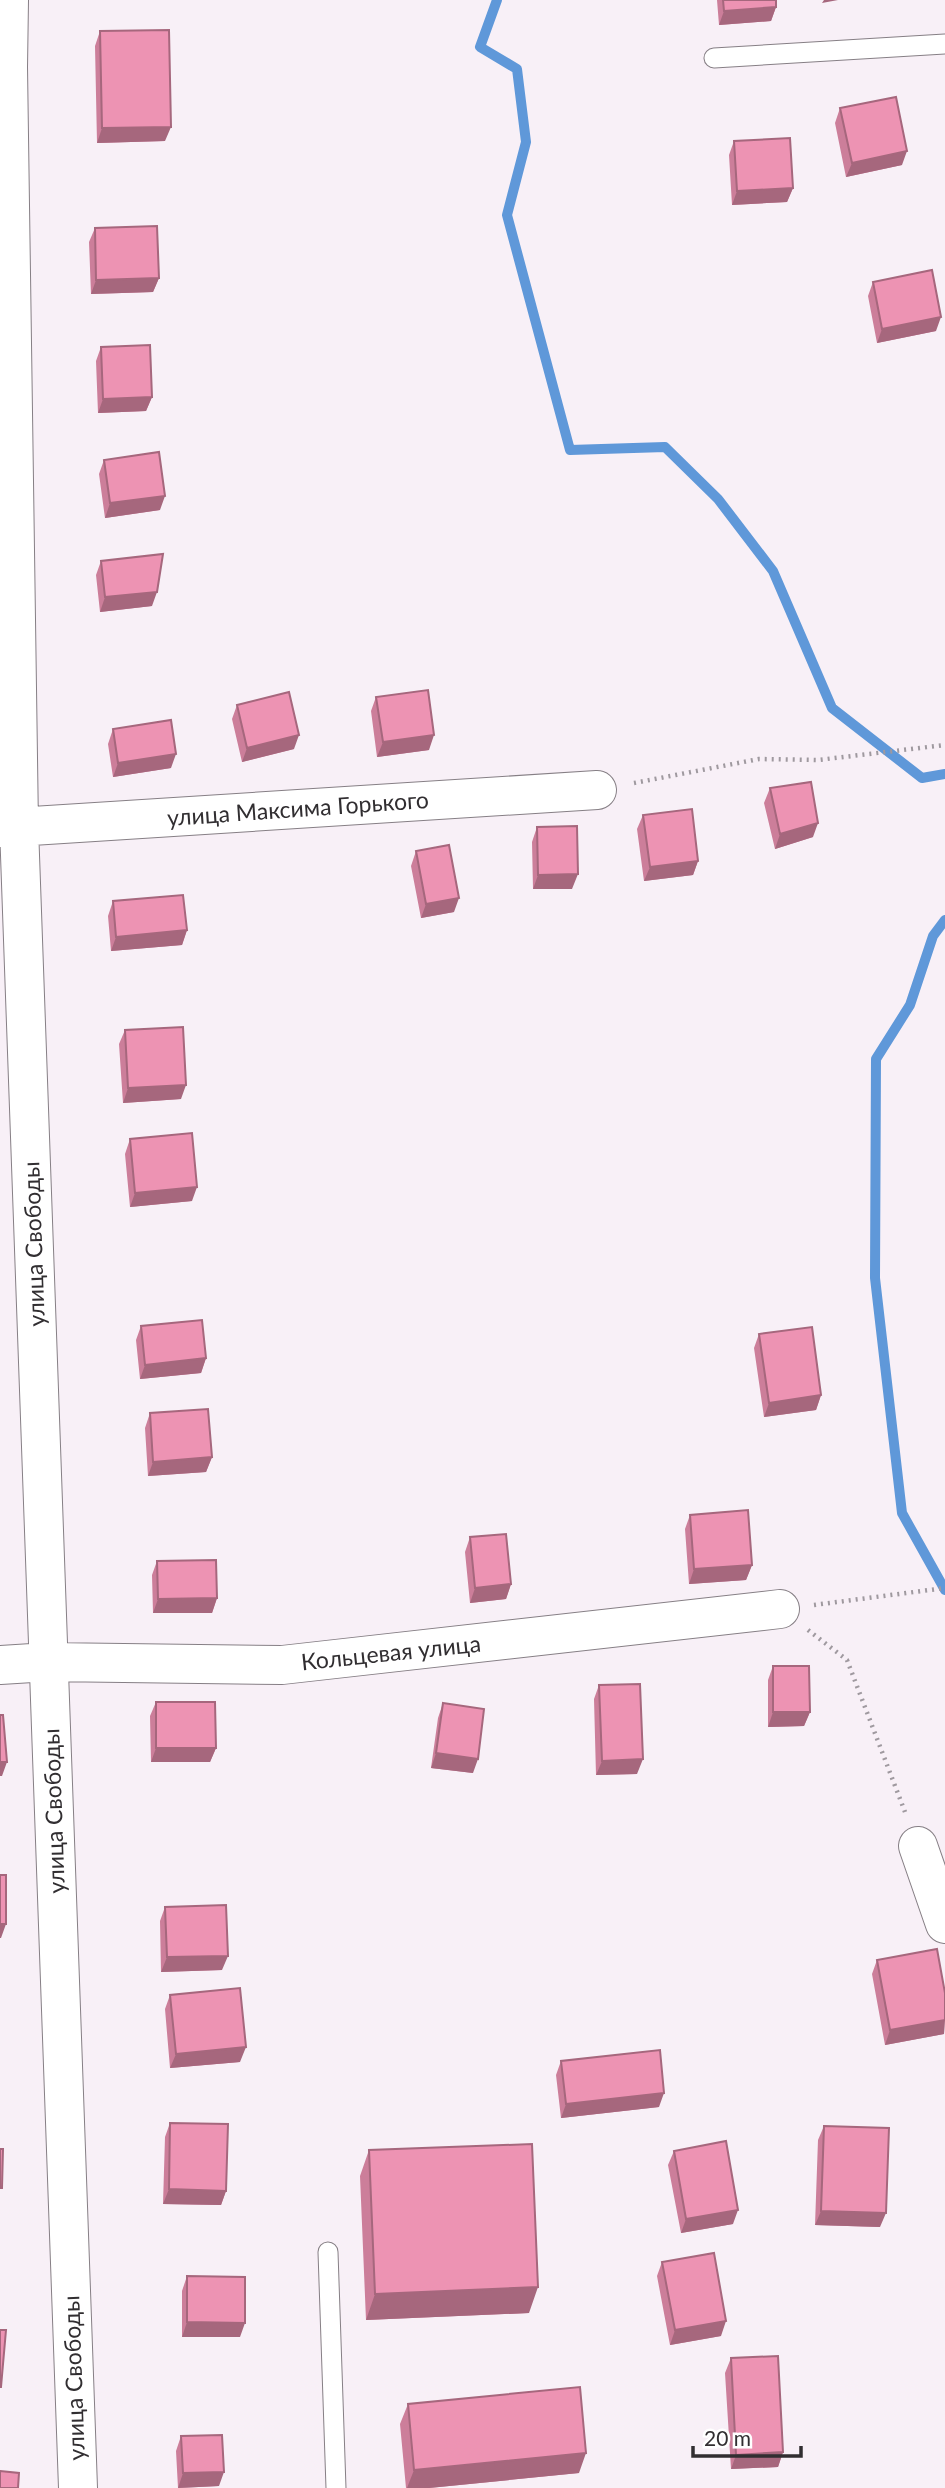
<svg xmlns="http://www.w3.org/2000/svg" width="945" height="2488" font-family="Lato,sans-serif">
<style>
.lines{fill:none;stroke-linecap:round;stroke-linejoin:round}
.stream{stroke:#5f98d9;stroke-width:10}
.service-casing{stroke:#867f85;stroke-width:21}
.minor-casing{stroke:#867f85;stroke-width:40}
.path{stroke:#9f999f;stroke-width:4.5;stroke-dasharray:2 5;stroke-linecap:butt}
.service{stroke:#fff;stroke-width:19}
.minor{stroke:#fff;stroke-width:38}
.wall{fill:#cc7e9a}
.shaded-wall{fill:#a6677d}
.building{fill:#ed93b3;stroke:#a6677d;stroke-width:2}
.labels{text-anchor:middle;stroke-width:7;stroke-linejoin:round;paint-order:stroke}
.street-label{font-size:23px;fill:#312e31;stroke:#fff}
</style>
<rect width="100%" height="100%" fill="#f8f0f7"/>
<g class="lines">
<!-- stream -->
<path class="stream" d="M497,0l-17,47 37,22 9,73 -19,73 63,235 95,-3 53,52 55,72 59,137 90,70 23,-4
M945,920l-12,16 -23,69 -34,54 -1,219 27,235 43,77"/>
<!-- service casing -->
<g class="service-casing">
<path id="service" d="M714,58l231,-14
M328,2252l8,236"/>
</g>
<!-- minor casing -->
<g class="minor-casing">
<path id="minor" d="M9,0l-1,67 11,760 59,1661
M0,828l597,-38
M0,1665l48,-3 234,3 498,-56
M918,1846l27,78"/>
</g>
<!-- path -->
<path class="path" d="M634,783l125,-24 59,1 127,-15
M814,1605l131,-17
M808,1630l39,30 58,152"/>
<!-- service -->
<use href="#service" class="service"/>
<!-- minor -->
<use href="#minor" class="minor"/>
</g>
<!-- wall -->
<path class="wall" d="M717,0h59v7l-5,14 -52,4z
M100,31l65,110 -68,2 -2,-97z
M840,108l62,57 -56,12 -11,-54z
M734,141l59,47 -6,14 -55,3 -3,-50z
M95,228l64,50 -6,14 -62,2 -2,-52z
M873,282l63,49 -59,12 -9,-47z
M101,347l51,50 -6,14 -48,2 -2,-52z
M104,460l56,50 -55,8 -6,-44z
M101,561l51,45 -52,6 -4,-37z
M376,697l53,53 -52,7 -6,-46z
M237,705l57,44 -52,13 -10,-43z
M113,729l58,39 -58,9 -5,-33z
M770,788l43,49 -38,12 -11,-46z
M643,815l55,46 -5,14 -49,6 -7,-52z
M537,827l35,62h-39l-1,-47z
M416,851l38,61 -33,6 -10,-52z
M113,901l74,29 -5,15 -71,6 -3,-35z
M125,1030l56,69 -58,4 -4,-59z
M130,1139l62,62 -62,6 -5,-53z
M141,1326l65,32 -5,15 -61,6 -4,-39z
M759,1334l62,61 -5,15 -52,7 -10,-69z
M150,1413l62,44 -6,15 -58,4 -3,-48z
M690,1515l62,50 -6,15 -57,4 -4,-55z
M470,1537l41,47 -5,15 -36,4 -5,-51z
M157,1561l60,37 -5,15h-59l-1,-38z
M773,1666l37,46 -6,14 -36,1v-47z
M599,1685l38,89 -41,1 -2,-76z
M156,1702l60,46 -6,14h-59l-1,-46z
M443,1703l30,70 -42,-5 7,-50z
M165,1907l57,63 -61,2 -1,-51z
M877,1960l68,33 -1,41 -59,11 -13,-71z
M170,1995l70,67 -70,6 -5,-59z
M561,2061l98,46 -98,11 -5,-43z
M170,2123l56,68 -5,14 -58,-1 2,-67z
M824,2126l56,101 -65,-2 3,-85z
M369,2150l160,163 -163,7 -6,-144z
M674,2151l59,73 -52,9 -13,-68z
M662,2262l59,74 -51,9 -13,-69z
M187,2276l53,61h-58v-46z
M731,2358l52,94 -5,15 -47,2 -6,-96z
M408,2404l171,69 -150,15h-23l-6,-64z
M181,2436l38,50 -41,2 -2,-37z"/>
<!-- shaded-wall -->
<path class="shaded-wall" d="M824,0h14l-16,3z
M776,7l-5,14 -52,4 5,-14z
M171,127l-6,14 -68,2 5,-15z
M907,151l-5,14 -56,12 6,-14z
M793,188l-6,14 -55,3 5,-14z
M159,278l-6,14 -62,2 5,-14z
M941,317l-5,14 -59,12 5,-14z
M152,397l-6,14 -48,2 5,-14z
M165,496l-5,14 -55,8 5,-15z
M157,592l-5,14 -52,6 5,-15z
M299,735l-5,14 -52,13 5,-14z
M434,735l-5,15 -52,7 6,-15z
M176,754l-5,14 -58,9 5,-14z
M818,823l-5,14 -38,12 5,-15z
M698,861l-5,14 -49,6 6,-14z
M578,874l-6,15h-39l5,-14z
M459,898l-5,14 -33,6 5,-14z
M187,930l-5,15 -71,6 5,-14z
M186,1085l-5,14 -58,4 5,-15z
M197,1187l-5,14 -62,6 5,-14z
M206,1358l-5,15 -61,6 5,-14z
M821,1395l-5,15 -52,7 5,-14z
M212,1457l-6,15 -58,4 5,-14z
M752,1565l-6,15 -57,4 5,-15z
M511,1584l-5,15 -36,4 5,-15z
M217,1598l-5,15h-59l5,-14z
M773,1712h37l-6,14 -36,1z
M156,1748h60l-6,14h-59z
M436,1753l42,6 -5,14 -42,-5z
M643,1759l-6,15 -41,1 6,-14z
M0,1762h7l-5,14h-2z
M0,1924h6l-5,14h-1z
M228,1956l-6,14 -61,2 6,-15z
M945,2020l-1,14 -59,11 5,-15z
M246,2047l-6,15 -70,6 6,-14z
M664,2093l-5,14 -98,11 5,-14z
M169,2189l57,2 -5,14 -58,-1z
M738,2210l-5,14 -52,9 5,-14z
M821,2211l65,2 -6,14 -65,-2z
M538,2287l-9,26 -163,7 9,-26z
M726,2321l-5,15 -51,9 5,-15z
M187,2322l58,1 -5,14h-58z
M783,2452l-5,15 -47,2 5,-14z
M586,2453l-7,20 -150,15h-22l7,-18z
M224,2472l-5,14 -41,2 5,-15z"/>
<!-- building -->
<path class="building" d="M723,0h53v7l-52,4z
M169,30l2,97 -69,1 -2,-97z
M896,97l11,54 -55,12 -12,-55z
M790,138l3,50 -56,3 -3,-50z
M157,226l2,52 -63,2 -1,-52z
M932,270l9,47 -59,12 -9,-47z
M150,345l2,52 -49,2 -2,-52z
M159,452l6,44 -55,7 -6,-43z
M163,554l-6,38 -52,5 -4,-36z
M428,690l6,45 -51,7 -7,-45z
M289,692l10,43 -52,13 -10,-43z
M171,720l5,34 -58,9 -5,-34z
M811,782l7,41 -38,11 -10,-46z
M692,809l6,52 -48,6 -7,-52z
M577,826l1,48 -40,1 -1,-48z
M449,845l10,53 -33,6 -10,-53z
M183,895l4,35 -71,7 -3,-36z
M183,1027l3,58 -58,3 -3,-58z
M192,1133l5,54 -62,6 -5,-54z
M202,1320l4,38 -61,7 -4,-39z
M812,1327l9,68 -52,8 -10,-69z
M208,1409l4,48 -59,5 -3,-49z
M748,1510l4,55 -58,4 -4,-54z
M506,1534l5,50 -36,4 -5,-51z
M216,1560l1,38 -59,1 -1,-38z
M773,1666h36l1,46h-37z
M640,1684l3,75 -41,2 -3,-76z
M156,1702h59l1,46h-60z
M443,1703l41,6 -6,50 -42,-6z
M0,1715h3l4,47h-7z
M0,1875h6v49h-6z
M226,1905l2,51 -61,1 -2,-50z
M937,1949l8,44v27l-55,10 -13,-70z
M240,1988l6,59 -70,7 -6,-59z
M660,2050l4,43 -98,11 -5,-43z
M170,2123l58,1 -2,67 -57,-2z
M824,2126l65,2 -3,85 -65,-2z
M726,2141l12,69 -52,9 -12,-68z
M532,2144l6,143 -163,7 -6,-144z
M0,2149h3l-1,39h-2z
M714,2253l12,68 -51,9 -13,-68z
M187,2276l58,1v46l-58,-1z
M0,2330h6l-5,57h-1z
M778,2356l5,96 -47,3 -5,-97z
M580,2387l6,66 -172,17 -6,-66z
M222,2435l2,37 -41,1 -2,-37z
M0,2471l19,2 -1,15h-18z"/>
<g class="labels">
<!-- street labels -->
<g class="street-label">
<text transform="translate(298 809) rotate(-4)" y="8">улица Максима Горького</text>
<text transform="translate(34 1244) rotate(-92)" y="8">улица Свободы</text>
<text transform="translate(391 1653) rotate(-6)" y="8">Кольцевая улица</text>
<text transform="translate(54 1811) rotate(-92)" y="8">улица Свободы</text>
<text transform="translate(74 2378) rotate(-92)" y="8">улица Свободы</text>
</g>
</g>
<!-- scale -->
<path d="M693 2446v10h108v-10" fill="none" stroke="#312e31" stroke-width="3.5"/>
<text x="704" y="2446" font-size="21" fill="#312e31" stroke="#ffffff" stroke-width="5" paint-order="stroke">20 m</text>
</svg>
